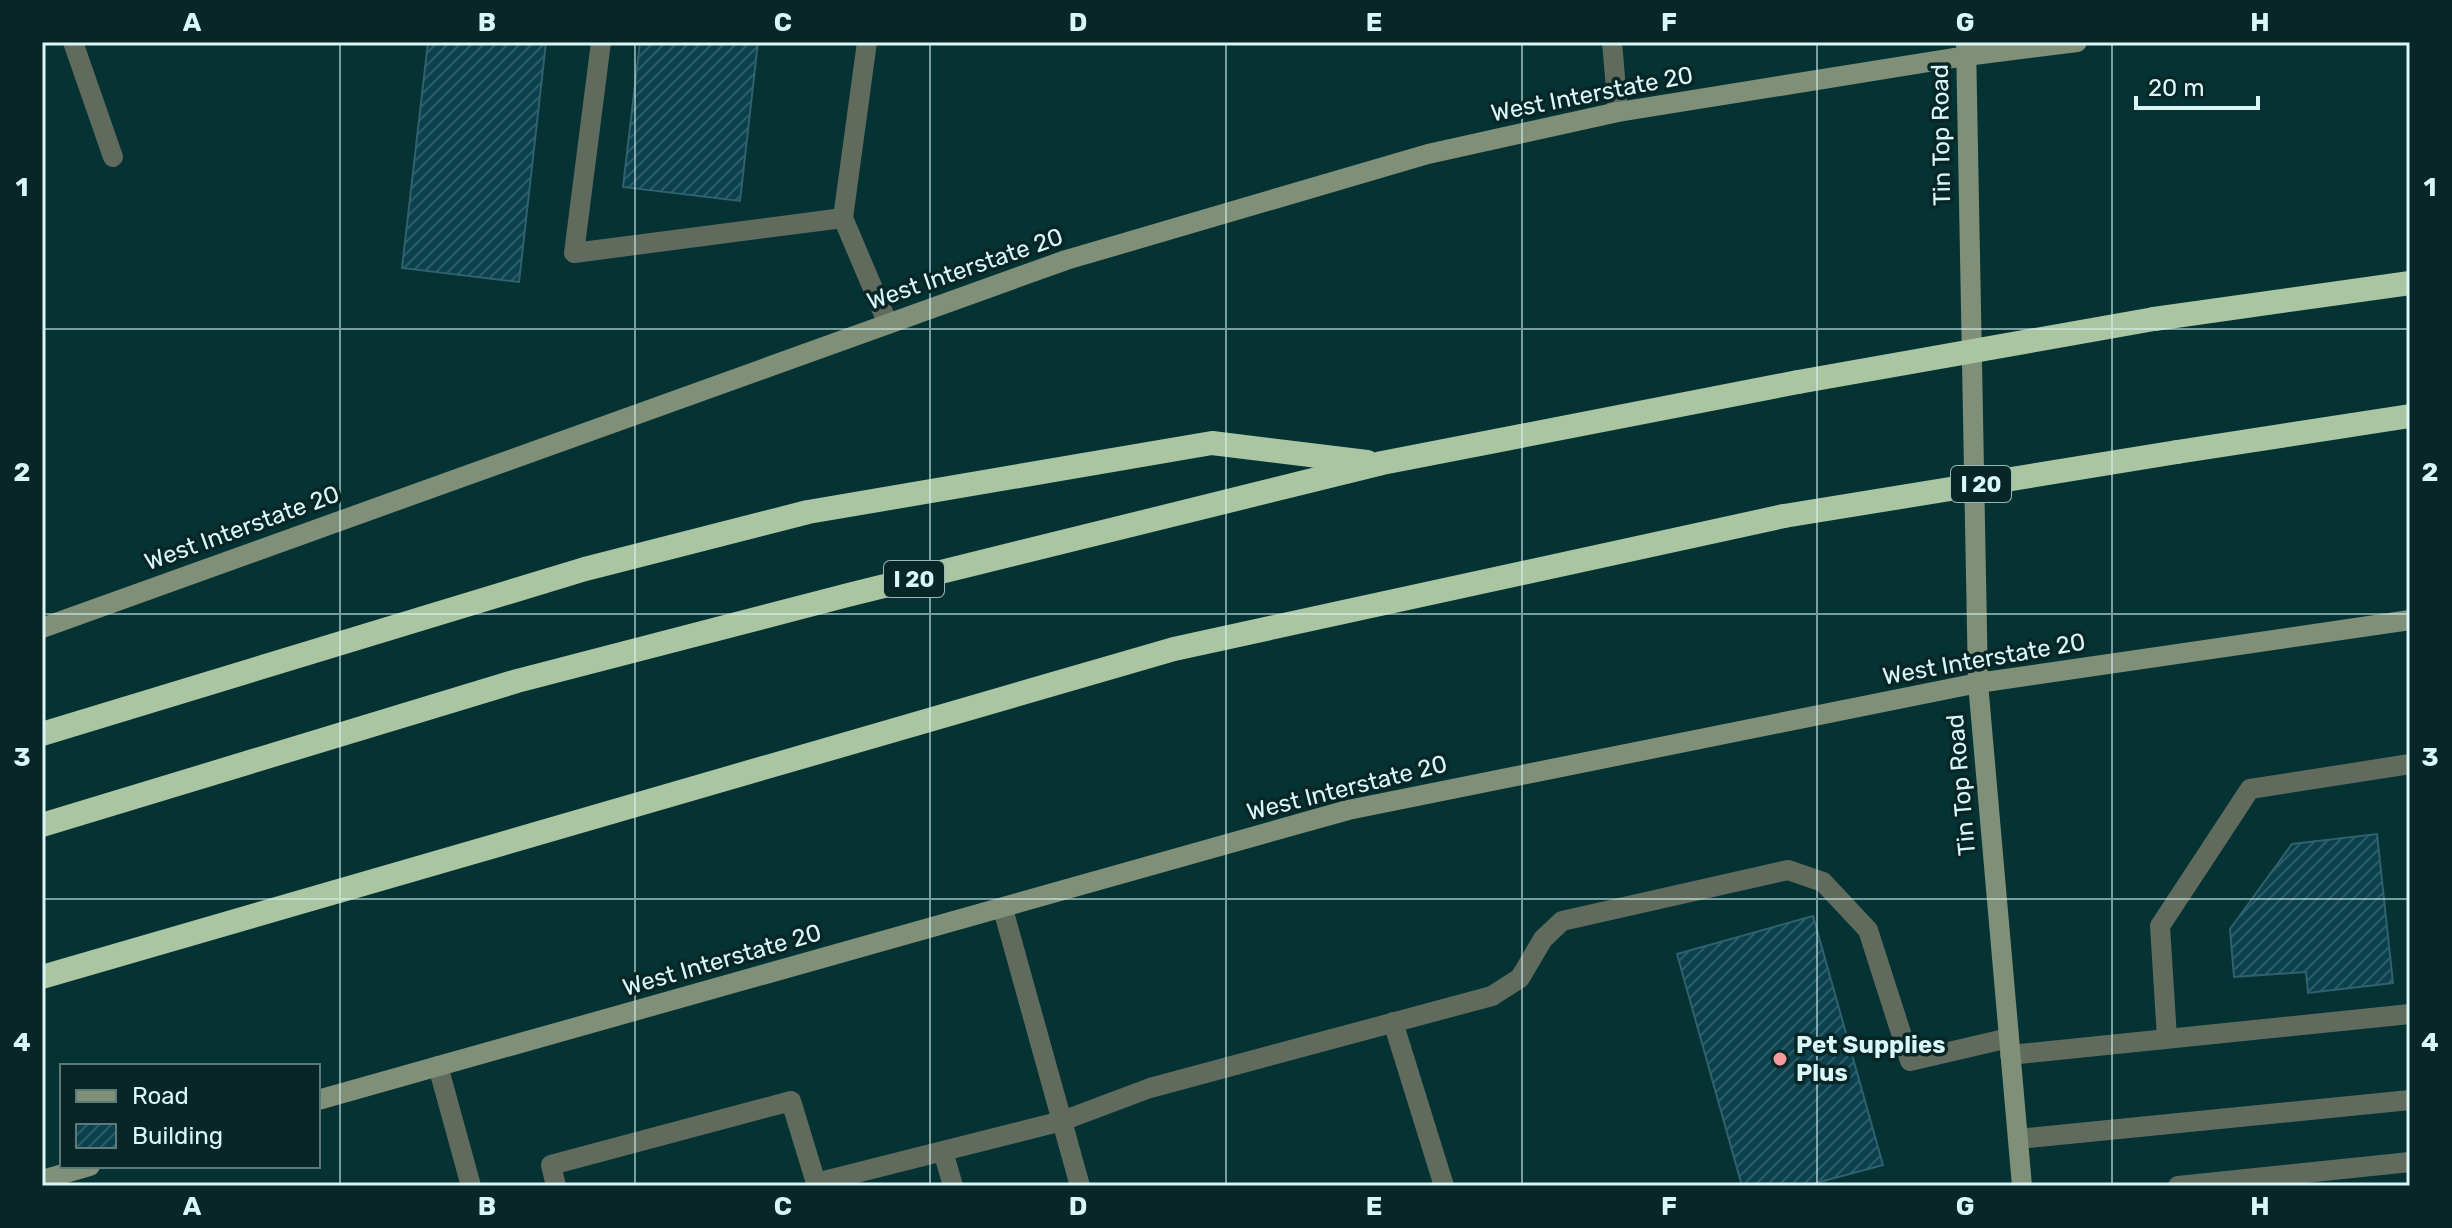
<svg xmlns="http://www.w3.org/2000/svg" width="2452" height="1228" font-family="Rubik,sans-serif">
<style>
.building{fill:url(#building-hatch);stroke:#30616e;stroke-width:2}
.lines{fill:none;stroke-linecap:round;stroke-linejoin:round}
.lane{stroke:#616b5d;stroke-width:20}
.secondary{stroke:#7f8f78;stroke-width:20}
.highway{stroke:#aac5a1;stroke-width:24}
.highway-bridge{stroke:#aac5a1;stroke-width:24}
.grid{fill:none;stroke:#daf6f6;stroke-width:2;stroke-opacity:0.55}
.poi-dot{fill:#f59b9e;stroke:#092627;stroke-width:3}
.labels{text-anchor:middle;stroke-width:7;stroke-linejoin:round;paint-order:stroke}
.shield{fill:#092627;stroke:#9bb8b8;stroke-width:2}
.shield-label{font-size:22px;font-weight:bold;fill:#daf6f6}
.street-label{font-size:24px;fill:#daf6f6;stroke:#092627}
.poi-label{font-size:24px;font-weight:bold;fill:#daf6f6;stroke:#092627;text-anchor:start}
.neatline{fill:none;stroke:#daf6f6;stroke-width:3}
.grid-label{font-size:26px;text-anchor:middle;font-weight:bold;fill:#daf6f6}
</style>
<defs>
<pattern id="building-hatch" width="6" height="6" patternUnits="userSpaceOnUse" patternTransform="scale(2)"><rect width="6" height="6" fill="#0b414e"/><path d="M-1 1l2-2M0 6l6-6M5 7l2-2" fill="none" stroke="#2e5d68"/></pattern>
</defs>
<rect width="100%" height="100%" fill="#053233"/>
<!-- building -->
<path class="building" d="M428,42h118l-27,240 -117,-14z
M640,42h118l-18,159 -117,-14z
M2377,834l16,149 -85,10 -2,-21 -72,5 -4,-48 62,-85z
M1813,916l70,249 -78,21h-63l-65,-232z"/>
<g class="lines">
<!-- lane -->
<path class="lane" d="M73,42l40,115
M601,42l-27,211 269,-35
M867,42l-24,176 45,106
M1612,42l6,70
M1003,909l77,277
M1393,1022l51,164
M2167,1038l-7,-112 90,-137 160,-25
M2010,1055l400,-41
M438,1066l33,120
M2018,1139l392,-39
M943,1151l10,35
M556,1186l-5,-21 240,-64 25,82
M817,1186l-1,-3 246,-62 88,-33 342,-92 28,-18 23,-39 19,-18 226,-51 35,12 45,48 42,131 99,-23
M2178,1186l232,-24"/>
<!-- secondary -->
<path class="secondary" d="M1966,42l12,641 44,503
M42,628l1024,-368 362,-106 190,-42 348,-56 111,-14
M318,1100l1030,-290 630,-127 432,-63
M42,1180l48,-14"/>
<!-- highway -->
<path class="highway" d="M2154,319l256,-36
M2177,452l233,-36
M42,734l543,-165 223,-57 404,-69 155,19
M42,825l475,-144 331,-86 534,-132 416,-81
M42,977l1132,-328 610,-133"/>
<!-- highway-bridge -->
<path class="highway-bridge" d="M1798,382l356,-63
M1784,516l393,-64"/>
</g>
<!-- grid -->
<path class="grid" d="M340,42v1144M635,42v1144M930,42v1144M1226,42v1144M1522,42v1144M1817,42v1144M2112,42v1144M42,329h2368M42,614h2368M42,899h2368"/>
<!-- markers -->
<circle class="poi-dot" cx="1780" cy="1059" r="8"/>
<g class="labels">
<!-- shield labels -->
<g class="shield">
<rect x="1951" y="466" width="60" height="36" rx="6"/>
<rect x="884" y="561" width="60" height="36" rx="6"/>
</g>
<g class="shield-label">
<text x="1981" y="492">I 20</text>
<text x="914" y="587">I 20</text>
</g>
<!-- street labels -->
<g class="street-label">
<text transform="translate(1592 94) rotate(-11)" y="8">West Interstate 20</text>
<text transform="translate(1941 135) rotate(-91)" y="8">Tin Top Road</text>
<text transform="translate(965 269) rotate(-19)" y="8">West Interstate 20</text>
<text transform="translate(242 528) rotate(-20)" y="8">West Interstate 20</text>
<text transform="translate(1984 659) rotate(-10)" y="8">West Interstate 20</text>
<text transform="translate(1961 785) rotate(-95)" y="8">Tin Top Road</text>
<text transform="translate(1347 788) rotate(-14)" y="8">West Interstate 20</text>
<text transform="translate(722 960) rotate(-16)" y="8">West Interstate 20</text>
</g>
<!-- poi labels -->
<g class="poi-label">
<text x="1796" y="1053">Pet Supplies<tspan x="1796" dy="28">Plus</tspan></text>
</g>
</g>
<!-- border -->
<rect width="2452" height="1228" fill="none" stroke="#092627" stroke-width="88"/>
<!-- legend -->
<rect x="60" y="1064" width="260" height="104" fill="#092627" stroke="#5d797a" stroke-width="2"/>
<rect x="76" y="1090" width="40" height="12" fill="#7f8f78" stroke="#5d797a" stroke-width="2"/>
<text x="132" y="1104" font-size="24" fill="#daf6f6">Road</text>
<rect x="76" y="1124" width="40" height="24" fill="url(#building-hatch)" stroke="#5d797a" stroke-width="2"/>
<text x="132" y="1144" font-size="24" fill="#daf6f6">Building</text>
<!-- scale -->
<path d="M2136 96v12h122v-12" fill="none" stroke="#daf6f6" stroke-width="4"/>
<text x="2148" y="96" font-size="24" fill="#daf6f6" stroke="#092627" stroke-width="6" paint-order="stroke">20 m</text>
<rect x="44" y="44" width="2364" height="1140" class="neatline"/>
<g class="grid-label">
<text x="192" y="31">A</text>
<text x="487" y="31">B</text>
<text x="783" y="31">C</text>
<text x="1078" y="31">D</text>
<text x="1374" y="31">E</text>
<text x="1669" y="31">F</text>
<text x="1965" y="31">G</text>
<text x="2260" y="31">H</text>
<text x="22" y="196">1</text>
<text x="2430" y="196">1</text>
<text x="22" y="481">2</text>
<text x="2430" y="481">2</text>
<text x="22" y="766">3</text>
<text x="2430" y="766">3</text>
<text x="22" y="1051">4</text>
<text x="2430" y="1051">4</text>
<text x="192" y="1215">A</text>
<text x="487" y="1215">B</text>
<text x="783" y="1215">C</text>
<text x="1078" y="1215">D</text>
<text x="1374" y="1215">E</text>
<text x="1669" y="1215">F</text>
<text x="1965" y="1215">G</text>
<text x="2260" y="1215">H</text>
</g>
</svg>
